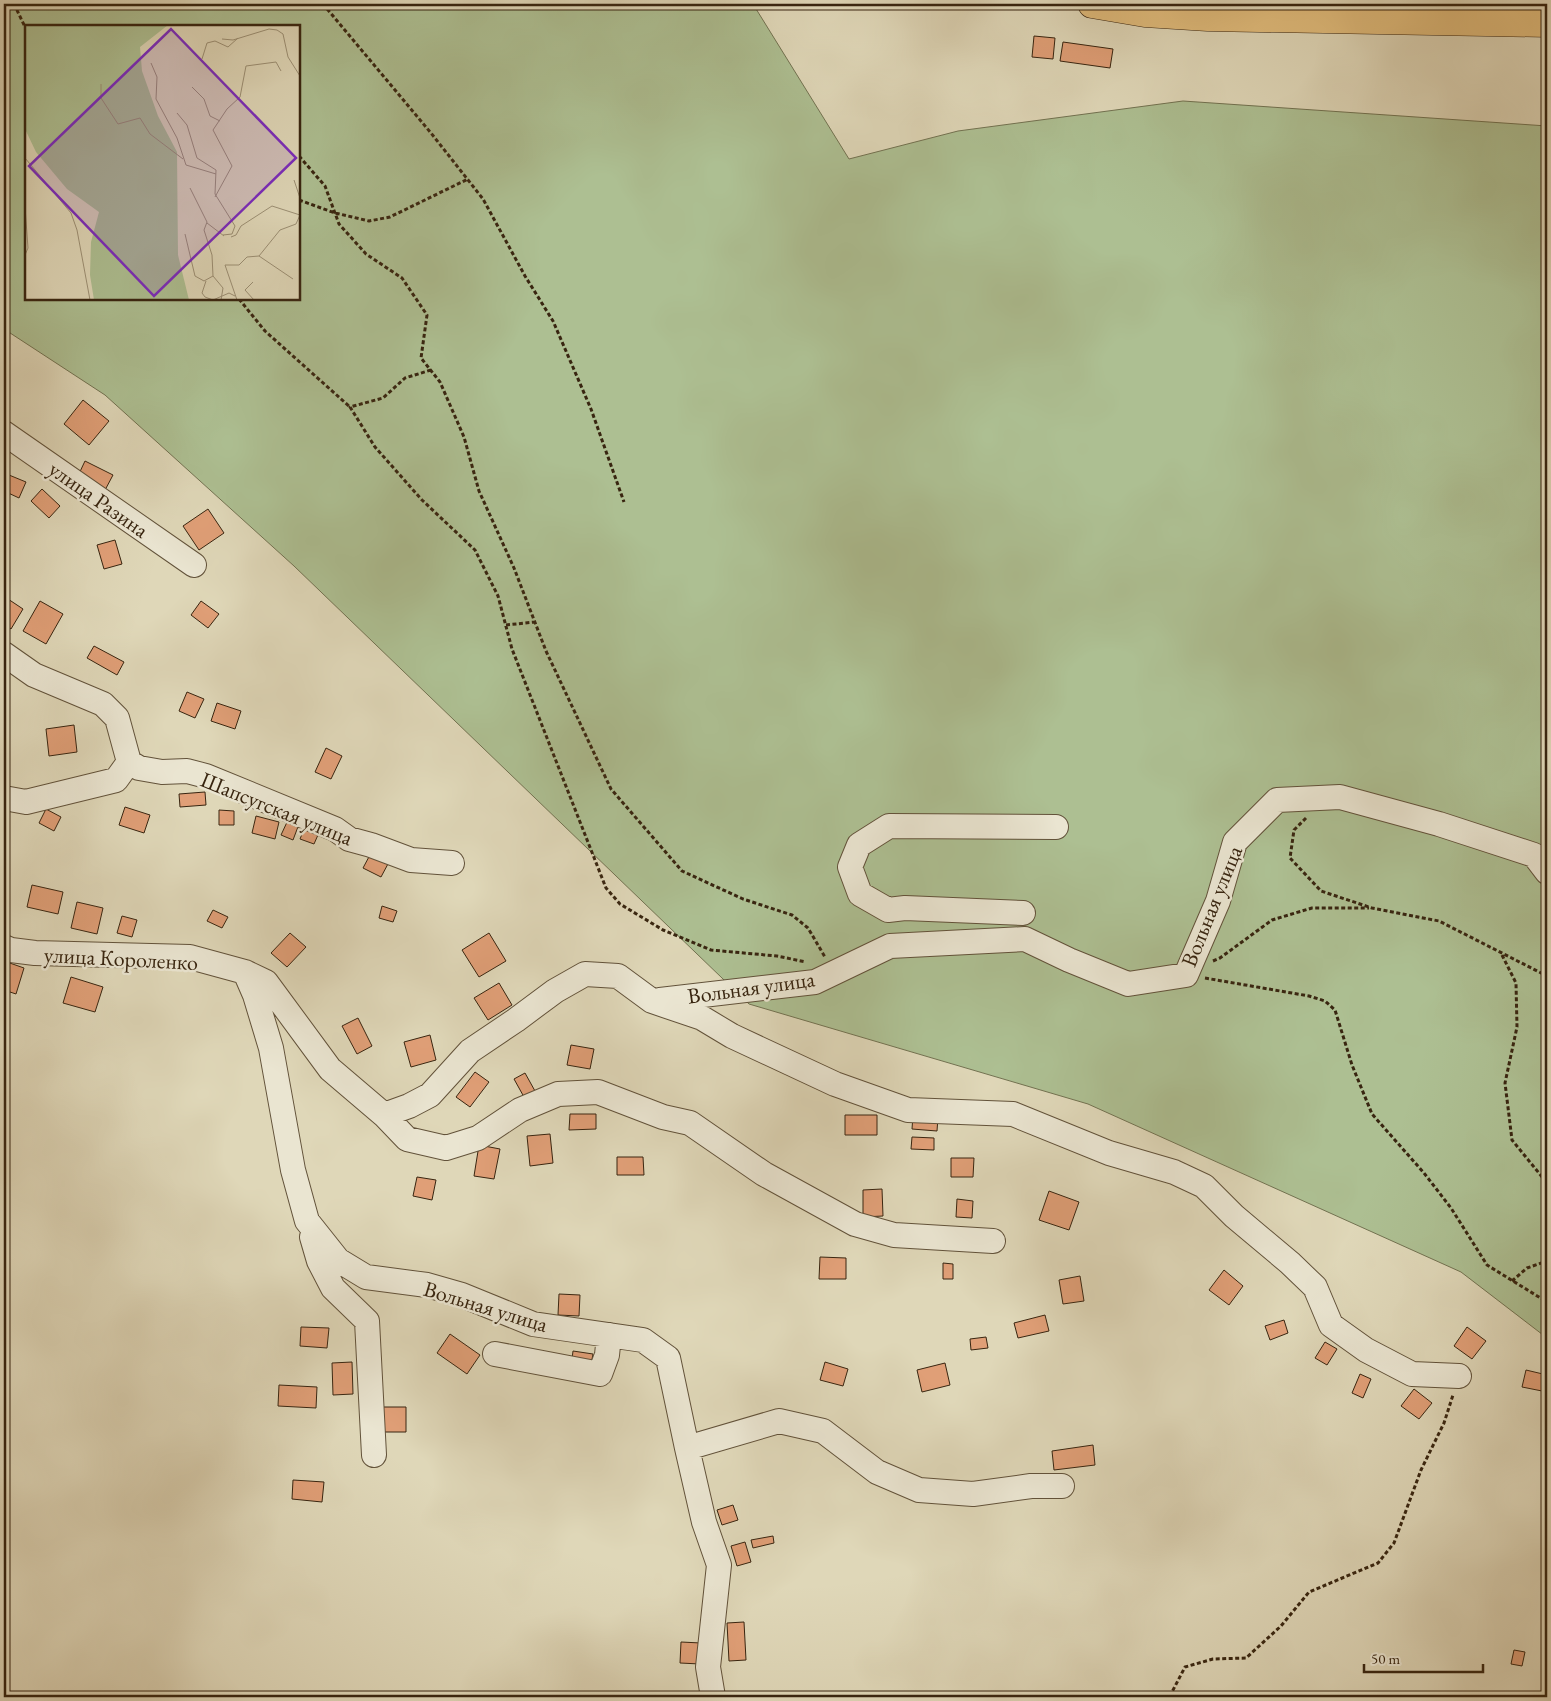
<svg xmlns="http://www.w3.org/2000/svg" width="1551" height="1701" font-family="'EB Garamond',serif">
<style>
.green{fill:#adbf92;stroke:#727251;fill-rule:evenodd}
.building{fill:#e09f77;stroke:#382510}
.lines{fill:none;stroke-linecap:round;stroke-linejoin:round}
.minor-casing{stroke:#62523a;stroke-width:26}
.highway-casing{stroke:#382510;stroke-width:29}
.path{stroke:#382510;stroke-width:3;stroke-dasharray:4 2.5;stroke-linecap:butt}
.minor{stroke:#eae5d1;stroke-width:24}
.highway{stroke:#e0bc7c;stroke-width:28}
.labels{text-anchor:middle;stroke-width:5;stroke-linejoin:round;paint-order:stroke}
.street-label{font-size:22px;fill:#382510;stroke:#eae5d1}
.inset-road{fill:none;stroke:#9c9075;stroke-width:1}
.view{fill:#7b2cbf;fill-opacity:0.15;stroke:#7b2cbf;stroke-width:2.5}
.inset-edge{fill:none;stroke:#382510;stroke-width:2.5}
</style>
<rect width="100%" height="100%" fill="#dfd7b8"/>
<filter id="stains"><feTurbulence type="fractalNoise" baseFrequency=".004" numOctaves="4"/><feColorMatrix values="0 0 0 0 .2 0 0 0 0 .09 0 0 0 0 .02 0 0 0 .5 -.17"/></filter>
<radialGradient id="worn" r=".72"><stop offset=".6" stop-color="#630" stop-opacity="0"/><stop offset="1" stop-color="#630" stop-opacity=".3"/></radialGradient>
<!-- green -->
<path class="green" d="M4,4h749l96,155 109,-28 225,-30 364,25v1212l-86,-66 -373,-168 -339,-100 -455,-438 -189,-171 -101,-66zM26,26h273v273h-273z"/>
<!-- building -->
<path class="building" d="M1034,36l21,2 -2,21 -21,-2z
M1063,42l50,7 -3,19 -50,-7z
M83,400l26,21 -20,24 -25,-21z
M85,461l28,14 -9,17 -27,-14z
M9,475l17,7 -7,16 -15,-7z
M42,489l18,17 -11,12 -18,-17z
M208,509l16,24 -25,17 -16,-24z
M115,540l7,24 -18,5 -7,-24z
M5,597l18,12 -12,20 -7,-5v-25z
M40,601l23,13 -17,30 -23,-13z
M201,601l18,13 -11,14 -17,-13z
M94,646l30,16 -7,13 -30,-17z
M187,692l17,7 -9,19 -16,-7z
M217,703l24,8 -6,18 -24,-8z
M74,725l3,27 -28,4 -3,-27z
M326,748l16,8 -11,23 -16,-7z
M205,792l1,13 -26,2 -1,-13z
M125,807l25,8 -6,18 -25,-8z
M46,809l15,8 -7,14 -15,-8z
M219,810l15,1v14h-15z
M256,816l23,6 -4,17 -23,-6z
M288,820l11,4 -6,16 -12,-5z
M307,822l14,6 -7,16 -14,-5z
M371,853l18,9 -8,15 -18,-9z
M32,885l31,7 -5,22 -31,-7z
M77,902l26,6 -6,26 -26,-6z
M382,906l15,5 -4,11 -14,-4z
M213,910l15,7 -6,11 -15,-7z
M122,916l15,4 -5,17 -15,-4z
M290,933l16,14 -19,20 -16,-14z
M489,933l17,28 -27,16 -17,-27z
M4,961l20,7 -8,26 -12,-4z
M71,977l32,10 -8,25 -32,-9z
M499,983l13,22 -24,15 -14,-22z
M358,1018l14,28 -15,8 -15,-28z
M430,1035l6,25 -25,7 -7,-25z
M571,1045l23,4 -4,20 -23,-4z
M475,1072l14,10 -19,25 -14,-10z
M525,1073l10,18 -11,6 -10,-18z
M570,1114h26v15l-27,1z
M845,1115h32v20h-32z
M913,1115l25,2 -1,14 -25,-2z
M550,1134l3,29 -23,3 -3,-30z
M912,1137l22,1v12l-23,-1z
M479,1145l21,4 -6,30 -20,-3z
M617,1157h26l1,18h-27z
M951,1158h23l-1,19h-22z
M417,1177l19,3 -4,20 -19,-4z
M882,1189l1,27 -20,1v-27z
M1049,1191l30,11 -10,28 -30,-10z
M957,1199l16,2 -1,17 -16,-1z
M820,1257l26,1v21h-27z
M943,1263l10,1v15h-10z
M1224,1270l19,16 -14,19 -20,-15z
M1080,1276l4,25 -21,3 -4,-24z
M559,1294l21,1 -1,21 -21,-1z
M1045,1315l4,16 -31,7 -4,-15z
M1284,1320l4,13 -18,7 -5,-14z
M301,1327l28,1 -2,20 -27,-2z
M1467,1327l19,14 -14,18 -18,-13z
M450,1334l30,21 -13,19 -30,-21z
M986,1337l2,11 -17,2 -1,-11z
M1325,1342l12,7 -10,16 -12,-7z
M573,1351l20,3 -3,16 -19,-3z
M352,1362l1,32 -20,1 -1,-32z
M825,1362l23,7 -5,17 -23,-6z
M945,1363l5,22 -28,7 -5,-22z
M1526,1370l21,5v17l-25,-5z
M1360,1374l11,5 -8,19 -11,-5z
M279,1385l38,2 -1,21 -38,-2z
M1414,1389l18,14 -13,16 -18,-13z
M383,1407h23v25h-23z
M1093,1445l2,20 -41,5 -2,-19z
M293,1480l31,2 -2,20 -30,-3z
M733,1505l5,15 -16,5 -5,-15z
M773,1536l1,7 -21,5 -2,-8z
M745,1542l6,20 -14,4 -6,-20z
M744,1622l2,38 -17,1 -2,-38z
M681,1642l20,1 -1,21 -20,-1z
M1514,1650l11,2 -3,14 -11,-2z
M690,1692l1,5h-27z"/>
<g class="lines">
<!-- minor casing -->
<g class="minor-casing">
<path id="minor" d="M4,433l190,132
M4,654l30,21 69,29 14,14 12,44 10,6 23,4 25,-1 19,5 129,53 14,10 22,6 40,15 41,3
M4,798l22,4 90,-22 13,-18
M1023,913l-118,-5 -17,2 -28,-16 -10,-27 9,-22 30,-19 167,1
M4,947l7,3 24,3 155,4 55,15 21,10 64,87 54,46 23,24 39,9 32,-10 42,-28 38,-16 40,-2 65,25 27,6 74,51 91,50 39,11 99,6
M245,972l10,23 16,53 22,122 14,51 31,39 28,17 61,8 35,10 71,29 110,16 25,18 19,90 17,74 15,43 -11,102 5,30
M660,1000l155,-18 75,-36 135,-7 44,21 59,24 58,-9 32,-74 17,-59 42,-42 63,-3 99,27 95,31 13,17
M384,1115l25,-9 21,-11 40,-44 46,-31 39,-29 30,-17 33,2 34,25 50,17 30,18 103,48 73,26 105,4 96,39 65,19 30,14 30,30 56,47 25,24 16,38 35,25 46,24 47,2
M312,1237l7,24 14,27 34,33 7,134
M495,1354l105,20 7,-19 2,-20
M687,1448l92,-27 44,10 54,41 42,18 54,4 58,-8h31"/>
</g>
<!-- highway casing -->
<g class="highway-casing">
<path id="highway" d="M1092,4l53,9 63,4 339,6"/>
</g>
<!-- path -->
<path class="path" d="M14,4l12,25
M323,4l108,129 52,66 42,77 28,45 38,88 33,93
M299,156l26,30 14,38 27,30 36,24 25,37 -6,43 19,24 24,55 15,54 35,77 32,83 65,138 71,82 61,28 49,16 16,13 17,29
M299,200l36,13 34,8 21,-4 78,-38
M239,299l26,32 85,76
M431,370l-26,8 -22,20 -33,9 25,40 47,53 53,50 23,46 14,53 94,239 14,16 43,26 48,20 66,6 29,6
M506,625l29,-3
M1306,818l-12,12 -4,28 31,33 51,17 67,13 108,55
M1502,955l14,28 1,44 -12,56 7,57 35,43
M1213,961l7,-3 52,-38 40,-12h57
M1205,978l104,18 16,5 10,9 17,55 20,49 52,59 27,35 36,57 60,37
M1512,1281l15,-13 20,-7
M1172,1697v-5l13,-25 28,-8 33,-1 35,-32 28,-34 69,-29 16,-20 27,-73 23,-47 9,-28"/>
<!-- minor -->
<use href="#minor" class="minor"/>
<!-- highway -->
<use href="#highway" class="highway"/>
</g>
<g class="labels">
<!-- street labels -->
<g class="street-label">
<text transform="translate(99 499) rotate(35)" y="8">улица Разина</text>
<text transform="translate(277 808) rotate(22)" y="8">Шапсугская улица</text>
<text transform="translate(1211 906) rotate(-68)" y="8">Вольная улица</text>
<text transform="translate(121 958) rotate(3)" y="8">улица Короленко</text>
<text transform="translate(751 987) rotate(-8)" y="8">Вольная улица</text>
<text transform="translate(486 1306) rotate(17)" y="8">Вольная улица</text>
</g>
</g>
<!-- overview -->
<g transform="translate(25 25)">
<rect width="275" height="275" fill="#dfd7b8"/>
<path d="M0,0h143l-28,22 2,24 16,45 19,36 1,103 11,45h-95l-4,-25 1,-33 8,-30 -32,-23 -31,-37 -11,-23z" fill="#adbf92"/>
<path class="inset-road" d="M197,14l11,1 36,-11 8,1 6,4 5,23 12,19M177,34l5,-16 8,-2 13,6 10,-9M126,38l6,14 -1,22 21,39 9,27 30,9M76,59v14l17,26 22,-6 10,16 33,25M167,62l12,12 6,17 10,5M152,88l10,12 10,33 19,12 -1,24 20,32 -3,8 -9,1M0,133l46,55 6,17 13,70M269,155l6,18M165,163l17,34 -3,8 8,25 1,21 10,12 -2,12M190,172l17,-31 -19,-36 14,-21 13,-12 6,-31 30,-4 5,9M0,182l3,41 -3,7M182,198l17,13M160,209l10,42 9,5 9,-5M206,212l5,-2 5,-9 31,-20 28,9M234,231l34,23M181,256l-4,12 3,4 8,3 16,-7 6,3M228,257l-8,8 9,10M212,275l-12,-35h14l8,-8 12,-1 21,-26 16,-6 4,-9"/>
<path class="view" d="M146,4l125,129 -142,138 -125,-130z"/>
<rect width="275" height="275" class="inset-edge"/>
</g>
<!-- margin -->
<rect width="1551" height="1701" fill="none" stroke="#dfd7b8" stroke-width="20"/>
<rect x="5" y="5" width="1541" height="1691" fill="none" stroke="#382510" stroke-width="2.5"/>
<rect x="10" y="10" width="1531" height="1681" fill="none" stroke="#382510"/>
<!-- scale -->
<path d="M1364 1664v8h119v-8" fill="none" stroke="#382510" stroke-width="2.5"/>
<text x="1371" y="1664" font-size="15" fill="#382510" stroke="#eae5d1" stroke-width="4" paint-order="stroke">50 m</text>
<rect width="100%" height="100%" filter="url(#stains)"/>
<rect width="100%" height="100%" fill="url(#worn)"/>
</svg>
